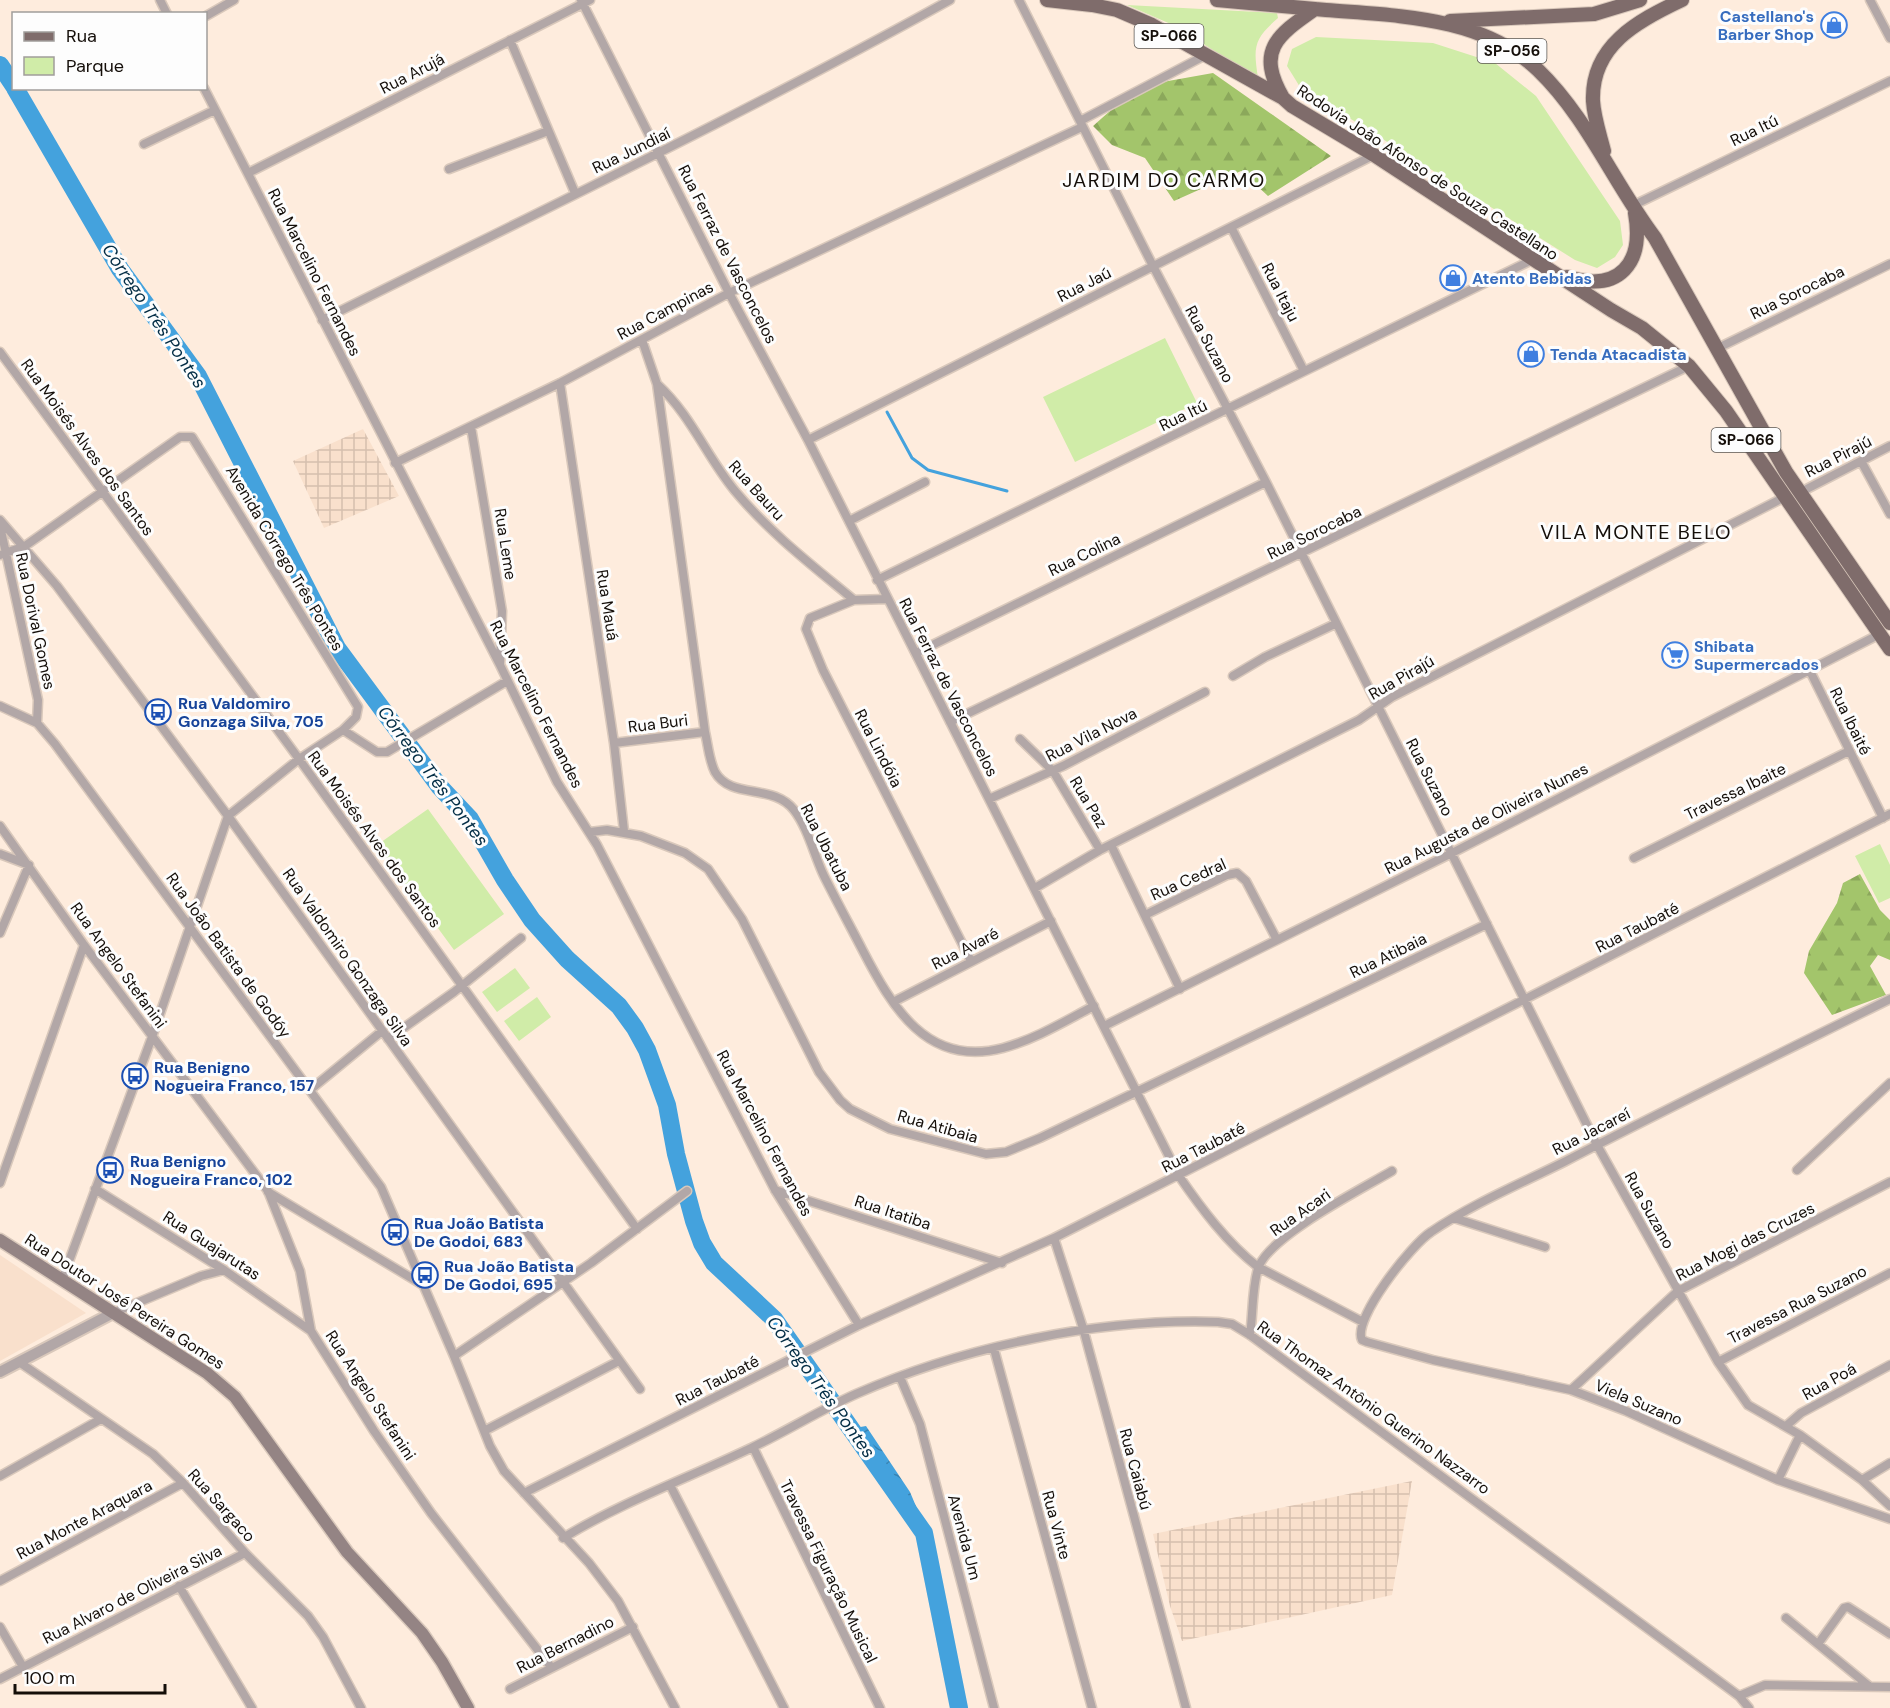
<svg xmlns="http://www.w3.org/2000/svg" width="1890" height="1708" font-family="'DM Sans',sans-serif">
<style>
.built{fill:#f9e0cc}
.industrial{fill:url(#industrial-grid)}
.green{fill:#d0eca8}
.forest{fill:url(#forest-firs)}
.water{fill:url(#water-waves)}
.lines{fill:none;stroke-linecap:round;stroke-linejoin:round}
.stream{stroke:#44a2dd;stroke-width:3}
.river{stroke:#44a2dd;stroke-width:18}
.minor-casing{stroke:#d9c8bb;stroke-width:11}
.tertiary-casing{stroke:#d9c8bb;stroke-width:14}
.secondary-casing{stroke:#d9c8bb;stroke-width:15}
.primary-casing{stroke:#d9c8bb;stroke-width:16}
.minor{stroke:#b2a7a7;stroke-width:8}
.tertiary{stroke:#b2a7a7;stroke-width:10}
.secondary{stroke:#948484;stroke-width:12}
.primary{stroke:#7f6c6b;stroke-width:14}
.labels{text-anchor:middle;stroke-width:6;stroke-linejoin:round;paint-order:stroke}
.shield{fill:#fdfdfd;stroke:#5a5652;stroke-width:1.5}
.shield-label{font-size:15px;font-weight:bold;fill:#140e09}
.shop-label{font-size:16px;font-weight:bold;fill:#366cbe;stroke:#fdfdfd;text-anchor:start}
.street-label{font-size:16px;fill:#140e09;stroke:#fdfdfd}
.transit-label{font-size:16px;font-weight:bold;fill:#164399;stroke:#fdfdfd;text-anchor:start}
.water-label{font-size:18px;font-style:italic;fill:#032d45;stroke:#fdfdfd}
.quarter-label{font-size:20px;letter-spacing:1.5px;fill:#140e09;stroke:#fdfdfd}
</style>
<defs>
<pattern id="industrial-grid" width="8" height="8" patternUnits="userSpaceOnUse" patternTransform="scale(1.5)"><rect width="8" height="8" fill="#f9e0cc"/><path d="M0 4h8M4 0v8" fill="none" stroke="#d5bfae"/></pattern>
<pattern id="forest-firs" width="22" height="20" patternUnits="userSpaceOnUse" patternTransform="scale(1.5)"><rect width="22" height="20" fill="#a3c56b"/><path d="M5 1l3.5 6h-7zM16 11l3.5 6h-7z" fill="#8ba85b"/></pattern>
<pattern id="water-waves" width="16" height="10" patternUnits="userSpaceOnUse" patternTransform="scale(1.5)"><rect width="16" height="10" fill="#44a2dd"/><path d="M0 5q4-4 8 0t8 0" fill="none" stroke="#3882b1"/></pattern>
</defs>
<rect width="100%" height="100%" fill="#feecdd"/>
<!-- built -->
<path class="built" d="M0,1255l86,58 -86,48z"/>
<!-- industrial -->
<path class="industrial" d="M363,429l36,67 -75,32 -31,-67z
M1412,1481l-20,114 -210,46 -12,-35 -17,-72z"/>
<!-- green -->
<path class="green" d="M1127,5l150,8 1,5c-24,21 -25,28 -20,60l-85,-53z
M1316,37l117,6 62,20 41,33 84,125 3,24 -8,12 -18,11 -22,-8 -275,-173 -13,-21 5,-17z
M1165,338l32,65 -122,59 -32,-65z
M428,809l76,105 -50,36 -77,-105z
M1880,844l10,21v33l-11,5 -24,-47z
M515,968l15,20 -33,24 -15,-20z
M537,997l14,20 -32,24 -15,-20z"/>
<!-- forest -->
<path class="forest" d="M1213,73l118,83 -63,40 -27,-25 -67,30 -29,-43 -33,-13 -19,-19 26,-23 38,-20z
M1860,874l20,36 10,10v40l-12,-5 -8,11 16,29 -54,20 -28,-42 5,-22 28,-48 6,-20z"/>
<!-- water -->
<path class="water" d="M866,1426l44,66 24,57 9,47h-4l-9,-51 -26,-51 -49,-66z"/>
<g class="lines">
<!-- stream -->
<path class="stream" d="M887,412l25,46 16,12 79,21"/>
<!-- river -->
<path class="river" d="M0,65l14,21
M15,88l105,181 78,107 139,272 102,138 31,33 35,61 27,40 35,39 52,47 16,22 12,22 20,55 9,49 18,67 8,22 12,20 60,56 150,214 35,175"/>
<!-- minor casing -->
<g class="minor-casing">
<path id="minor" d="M160,0l7,14
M581,0l148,293 79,147 371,736c22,32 48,67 79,91l105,55
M1019,0l134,266 113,216 331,663 121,217 30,43 52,30 62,45 28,26
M1870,0l20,38
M206,16l28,-16
M510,40l65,153
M204,88l296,577 57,117 40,63 178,345 84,135
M1080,121l124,-65
M144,144l71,-34
M449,169l99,-38
M248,173l342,-173
M1632,206l258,-125
M1231,227l73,144
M322,320c210,-105 422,-206 628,-320
M642,340l15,44 48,348c3,13 4,28 10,40 16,28 58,11 79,38 14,18 20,45 30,66 12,24 25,48 38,73 30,58 65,119 141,99 33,-9 62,-27 91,-42
M1718,348l172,-84
M0,352l299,407 338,470
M560,383l54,360 10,88
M657,384c35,32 49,72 78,107 35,42 78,75 119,109
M471,427l31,184 -2,53
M808,440l566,-285
M1861,461l29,53
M395,463l165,-80 169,-90 353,-166
M1799,493l91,-47
M0,520l57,66 171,230 412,573
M849,521l76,-39
M0,526l38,174 -1,23
M0,555l25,-9 155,-109h12l166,270 -2,10 -13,13 -44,29 -71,57 -76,221 -90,243
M877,580l657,-321
M887,599l-33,1 -44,18 -4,11 17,41 148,291
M916,653l350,-171
M1809,669l74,149
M1233,676l32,-19 70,-33
M0,706l37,17 18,21 326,443 73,169 36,90 14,25 85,92 29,38 57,107
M950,722l739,-356
M343,730l34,22h10l120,-71
M1020,739l33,32 47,79
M614,743l91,-11
M989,799l74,-33 142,-74
M0,826l84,119 184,246 32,80 11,60 63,100 57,82 120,154
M590,832l17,-2 34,6 44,17 23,16 34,50 77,153 21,28 10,9 40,20 96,25 20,-2 34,-14 447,-214
M1111,845l69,144
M0,854l29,11 -29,68
M1634,858l215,-107
M1035,888l65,-38 259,-130 33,-23 393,-200
M1145,915l82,-40 10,-2 9,8 31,59
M1890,999c-109,54 -218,107 -326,163 -44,22 -92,42 -133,70 -19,12 -79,87 -69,108l5,2 66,18 138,30 55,21 152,69 112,39
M893,1002l158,-81
M1104,1026l348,-173 428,-219
M388,1039l66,-47 67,-54
M310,1090l72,-59
M1797,1170l93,-87
M0,1183l84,-238
M95,1189l129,81 87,61
M775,1190l227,73
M268,1192l155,93
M1454,1218l91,29
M1054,1238l29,90 103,380
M113,1313l88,-37 23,-6
M1250,1335c3,-19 2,-52 9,-69 14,-32 101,-76 133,-95
M994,1349l98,359
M454,1356l137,-93 96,-72
M19,1362l134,92 30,29 62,70 63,63 15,21 38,71
M1718,1362l172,-89
M900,1377l20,47 74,284
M1571,1390l107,-99 212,-109
M1786,1426l15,-13 89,-48
M484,1431l135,-70
M753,1447l127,261
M0,1476l101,-57
M1778,1480l22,-45
M1862,1480l28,-17
M670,1485l114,223
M524,1493l335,-168 195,-87 836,-424
M563,1538c59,-36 125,-60 188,-90 36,-17 69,-38 105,-54 109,-48 244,-76 362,-72l14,2 18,11 489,361 10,12
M0,1581l183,-98
M179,1586l73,122
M1786,1618l83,68
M0,1627l23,40
M1818,1644l26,-36 4,-1 42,27
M0,1679l245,-126
M510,1689l123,-62
M1739,1696l26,-11 125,2"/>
</g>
<!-- tertiary casing -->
<g class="tertiary-casing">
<path id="tertiary" d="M0,1372l113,-59"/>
</g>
<!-- secondary casing -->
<g class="secondary-casing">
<path id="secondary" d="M0,1240l207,133 28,24 112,155 75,81 20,29 26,46"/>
</g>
<!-- primary casing -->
<g class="primary-casing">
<path id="primary" d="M1047,0l45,5 25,5 35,15 131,73 9,8 82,49 237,155 31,18 47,38 37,45 164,238
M1217,0c36,3 73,7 109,10 72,6 156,6 212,60 49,47 76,114 117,168l131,234 104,151
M1450,21l144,-7 46,-14
M1283,98c-27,-47 -7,-62 32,-89
M1604,151c-4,-16 -10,-33 -11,-50 -2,-55 44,-80 89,-101
M1567,277c53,16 77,-14 68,-64"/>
</g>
<!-- minor -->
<use href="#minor" class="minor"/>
<!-- tertiary -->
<use href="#tertiary" class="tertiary"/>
<!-- secondary -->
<use href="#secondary" class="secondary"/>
<!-- primary -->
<use href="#primary" class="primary"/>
</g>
<!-- icons -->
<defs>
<g id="shop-ring" transform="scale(1.35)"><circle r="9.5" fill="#fdfdfd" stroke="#3f7fe0" stroke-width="1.5"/><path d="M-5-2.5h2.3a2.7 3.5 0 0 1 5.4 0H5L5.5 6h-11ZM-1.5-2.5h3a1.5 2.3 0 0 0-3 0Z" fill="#3f7fe0"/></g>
<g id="supermarket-ring" transform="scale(1.35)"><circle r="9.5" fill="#fdfdfd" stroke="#3f7fe0" stroke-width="1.5"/><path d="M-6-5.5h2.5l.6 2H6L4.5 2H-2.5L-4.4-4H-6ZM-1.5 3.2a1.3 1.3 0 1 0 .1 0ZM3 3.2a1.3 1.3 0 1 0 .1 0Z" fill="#3f7fe0"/></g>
<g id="bus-ring" transform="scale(1.35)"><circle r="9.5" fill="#fdfdfd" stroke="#1a4fb4" stroke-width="1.5"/><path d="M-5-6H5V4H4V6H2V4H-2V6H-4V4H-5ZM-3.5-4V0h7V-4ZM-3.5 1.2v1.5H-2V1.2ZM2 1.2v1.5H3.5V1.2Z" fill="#1a4fb4"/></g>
</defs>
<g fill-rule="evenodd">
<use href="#shop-ring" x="1834" y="25"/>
<use href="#shop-ring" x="1453" y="278"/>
<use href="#shop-ring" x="1531" y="354"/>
<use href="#supermarket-ring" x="1675" y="655"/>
<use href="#bus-ring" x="158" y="712"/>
<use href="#bus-ring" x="135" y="1076"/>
<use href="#bus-ring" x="110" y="1170"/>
<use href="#bus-ring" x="395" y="1232"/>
<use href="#bus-ring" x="425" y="1275"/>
</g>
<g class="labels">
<!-- shield labels -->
<g class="shield">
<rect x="1134.5" y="24" width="69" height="24" rx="4.5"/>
<rect x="1477.5" y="39" width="69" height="24" rx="4.5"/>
<rect x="1711.5" y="428" width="69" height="24" rx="4.5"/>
</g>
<g class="shield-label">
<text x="1169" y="41">SP-066</text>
<text x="1512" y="56">SP-056</text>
<text x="1746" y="445">SP-066</text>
</g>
<!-- shop labels -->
<g class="shop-label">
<text x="1814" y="22" text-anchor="end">Castellano's<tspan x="1814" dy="18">Barber Shop</tspan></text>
<text x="1472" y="284">Atento Bebidas</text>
<text x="1550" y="360">Tenda Atacadista</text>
<text x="1694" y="652">Shibata<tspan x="1694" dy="18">Supermercados</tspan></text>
</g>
<!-- street labels -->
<g class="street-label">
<text transform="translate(412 73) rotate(-27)" y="6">Rua Arujá</text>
<text transform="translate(1754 130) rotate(-26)" y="6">Rua Itú</text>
<text transform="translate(631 150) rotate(-26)" y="6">Rua Jundiaí</text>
<text transform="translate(1428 172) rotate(33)" y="6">Rodovia João Afonso de Souza Castellano</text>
<text transform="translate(728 254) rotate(63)" y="6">Rua Ferraz de Vasconcelos</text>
<text transform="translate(315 272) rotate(63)" y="6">Rua Marcelino Fernandes</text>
<text transform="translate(1084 284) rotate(-27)" y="6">Rua Jaú</text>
<text transform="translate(1281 292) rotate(63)" y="6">Rua Itaju</text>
<text transform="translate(1797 292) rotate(-26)" y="6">Rua Sorocaba</text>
<text transform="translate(665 310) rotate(-28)" y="6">Rua Campinas</text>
<text transform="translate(1210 344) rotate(62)" y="6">Rua Suzano</text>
<text transform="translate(1183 415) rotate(-26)" y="6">Rua Itú</text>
<text transform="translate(88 447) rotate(54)" y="6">Rua Moisés Alves dos Santos</text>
<text transform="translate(1838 456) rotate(-27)" y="6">Rua Pirajú</text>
<text transform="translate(757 490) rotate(48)" y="6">Rua Bauru</text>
<text transform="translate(1314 532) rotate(-26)" y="6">Rua Sorocaba</text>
<text transform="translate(506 544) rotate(81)" y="6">Rua Leme</text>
<text transform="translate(1084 554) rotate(-26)" y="6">Rua Colina</text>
<text transform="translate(285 558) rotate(59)" y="6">Avenida Córrego Três Pontes</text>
<text transform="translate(608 605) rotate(81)" y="6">Rua Mauá</text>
<text transform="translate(36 621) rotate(78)" y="6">Rua Dorival Gomes</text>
<text transform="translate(1401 677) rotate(-30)" y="6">Rua Pirajú</text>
<text transform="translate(949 687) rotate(63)" y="6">Rua Ferraz de Vasconcelos</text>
<text transform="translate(537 704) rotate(63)" y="6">Rua Marcelino Fernandes</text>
<text transform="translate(1851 721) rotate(64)" y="6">Rua Ibaité</text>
<text transform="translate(658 723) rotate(-7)" y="6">Rua Buri</text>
<text transform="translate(1091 734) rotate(-27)" y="6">Rua Vila Nova</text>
<text transform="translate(879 748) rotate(63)" y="6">Rua Lindóia</text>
<text transform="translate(1430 777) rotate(63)" y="6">Rua Suzano</text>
<text transform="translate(1735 791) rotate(-26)" y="6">Travessa Ibaite</text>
<text transform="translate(1089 802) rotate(59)" y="6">Rua Paz</text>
<text transform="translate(1486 818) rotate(-27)" y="6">Rua Augusta de Oliveira Nunes</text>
<text transform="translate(375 839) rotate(54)" y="6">Rua Moisés Alves dos Santos</text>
<text transform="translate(827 847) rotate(63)" y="6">Rua Ubatuba</text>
<text transform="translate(1188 879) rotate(-24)" y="6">Rua Cedral</text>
<text transform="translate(1637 927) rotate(-27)" y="6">Rua Taubaté</text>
<text transform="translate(965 948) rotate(-27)" y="6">Rua Avaré</text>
<text transform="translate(229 955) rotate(54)" y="6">Rua João Batista de Godóy</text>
<text transform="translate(1388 955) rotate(-26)" y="6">Rua Atibaia</text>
<text transform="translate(348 957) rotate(55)" y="6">Rua Valdomiro Gonzaga Silva</text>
<text transform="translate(119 965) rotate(54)" y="6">Rua Angelo Stefanini</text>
<text transform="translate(938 1126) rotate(16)" y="6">Rua Atibaia</text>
<text transform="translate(1591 1131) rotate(-27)" y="6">Rua Jacareí</text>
<text transform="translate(765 1133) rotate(62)" y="6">Rua Marcelino Fernandes</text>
<text transform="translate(1203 1147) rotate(-27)" y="6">Rua Taubaté</text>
<text transform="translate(1650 1210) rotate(61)" y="6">Rua Suzano</text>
<text transform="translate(893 1212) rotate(18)" y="6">Rua Itatiba</text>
<text transform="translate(1300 1212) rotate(-35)" y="6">Rua Acari</text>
<text transform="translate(1745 1241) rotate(-27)" y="6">Rua Mogi das Cruzes</text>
<text transform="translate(212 1245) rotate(33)" y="6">Rua Guajarutas</text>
<text transform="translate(125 1301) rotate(33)" y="6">Rua Doutor José Pereira Gomes</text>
<text transform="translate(1797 1304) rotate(-27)" y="6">Travessa Rua Suzano</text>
<text transform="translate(717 1380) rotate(-27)" y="6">Rua Taubaté</text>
<text transform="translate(1829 1381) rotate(-29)" y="6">Rua Poá</text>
<text transform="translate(371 1395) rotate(57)" y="6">Rua Angelo Stefanini</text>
<text transform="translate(1639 1402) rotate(23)" y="6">Viela Suzano</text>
<text transform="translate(1374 1407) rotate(36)" y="6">Rua Thomaz Antônio Guerino Nazzarro</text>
<text transform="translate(1136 1469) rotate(75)" y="6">Rua Caiabú</text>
<text transform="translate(222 1505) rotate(48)" y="6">Rua Sargaco</text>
<text transform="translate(84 1519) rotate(-28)" y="6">Rua Monte Araquara</text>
<text transform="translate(1057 1525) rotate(75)" y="6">Rua Vinte</text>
<text transform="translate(965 1537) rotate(75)" y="6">Avenida Um</text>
<text transform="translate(829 1571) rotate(64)" y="6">Travessa Figuração Musical</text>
<text transform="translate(132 1594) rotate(-27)" y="6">Rua Alvaro de Oliveira Silva</text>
<text transform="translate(565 1644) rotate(-27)" y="6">Rua Bernadino</text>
</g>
<!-- transit labels -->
<g class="transit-label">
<text x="178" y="709">Rua Valdomiro<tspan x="178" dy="18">Gonzaga Silva, 705</tspan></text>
<text x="154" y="1073">Rua Benigno<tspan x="154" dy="18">Nogueira Franco, 157</tspan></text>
<text x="130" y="1167">Rua Benigno<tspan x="130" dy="18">Nogueira Franco, 102</tspan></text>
<text x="414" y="1229">Rua João Batista<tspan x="414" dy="18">De Godoi, 683</tspan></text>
<text x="444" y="1272">Rua João Batista<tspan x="444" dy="18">De Godoi, 695</tspan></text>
</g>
<!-- water labels -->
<g class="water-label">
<text transform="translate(154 316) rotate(56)" y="6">Córrego Três Pontes</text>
<text transform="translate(433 776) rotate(53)" y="6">Córrego Três Pontes</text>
<text transform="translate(821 1387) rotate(54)" y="6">Córrego Três Pontes</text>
</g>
<!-- quarter labels -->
<g class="quarter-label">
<text x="1164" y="187">JARDIM DO CARMO</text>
<text x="1636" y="539">VILA MONTE BELO</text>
</g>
</g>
<!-- legend -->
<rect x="12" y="12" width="195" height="78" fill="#fdfdfd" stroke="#a09d9b" stroke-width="1.5"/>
<rect x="24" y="32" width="30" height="9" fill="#7f6c6b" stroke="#a09d9b" stroke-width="1.5"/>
<text x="66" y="42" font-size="18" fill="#140e09">Rua</text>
<rect x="24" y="57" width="30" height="18" fill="#d0eca8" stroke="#a09d9b" stroke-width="1.5"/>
<text x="66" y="72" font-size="18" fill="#140e09">Parque</text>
<!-- scale -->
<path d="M15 1684v9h150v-9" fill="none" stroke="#140e09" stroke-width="3"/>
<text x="24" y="1684" font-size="18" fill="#140e09" stroke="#fdfdfd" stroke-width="4.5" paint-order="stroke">100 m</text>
</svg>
